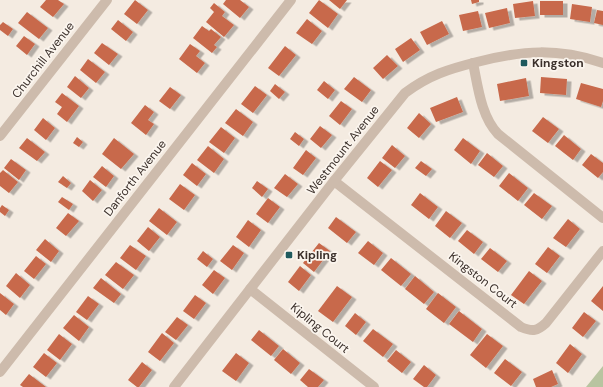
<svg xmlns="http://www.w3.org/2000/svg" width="603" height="387" font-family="'DM Sans',sans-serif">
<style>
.green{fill:#b8c4a0}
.building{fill:#c8694b;filter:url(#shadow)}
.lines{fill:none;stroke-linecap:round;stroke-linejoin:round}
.minor{stroke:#cdbbac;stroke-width:10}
.tertiary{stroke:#cdbbac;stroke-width:10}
.poi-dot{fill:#1f5a5e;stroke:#fbf5ee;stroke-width:1.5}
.labels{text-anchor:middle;stroke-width:3.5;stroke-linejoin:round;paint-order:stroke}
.street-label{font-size:12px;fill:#3b302b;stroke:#fbf5ee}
.poi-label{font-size:12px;font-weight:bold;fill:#3b302b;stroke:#fbf5ee;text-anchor:start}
</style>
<defs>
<filter id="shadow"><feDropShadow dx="4.5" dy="2.5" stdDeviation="0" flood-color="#0004"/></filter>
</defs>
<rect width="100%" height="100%" fill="#f4ebe1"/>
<!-- green -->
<path class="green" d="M603,366v21h-17z"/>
<!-- building -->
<path class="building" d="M46,0h12l6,4 -11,13 -13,-10z
M135,0l13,10 -11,14 -13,-10z
M226,0h14l9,7 -9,11 -17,-14z
M319,0l19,14 -10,14 -19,-15z
M329,0h18l-7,9z
M471,0h8v2l-7,2z
M533,1l2,15 -20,2 -2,-14z
M540,1h23v14h-23z
M214,3l11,9 -3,4 12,9 -10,12 -18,-15 8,-10 -4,-4z
M572,4l20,3 -2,15 -20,-3z
M507,8l3,15 -21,5 -4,-15z
M597,10l6,1v14l-9,-2z
M478,11l4,16 -19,4 -4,-16z
M27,12l21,16 -9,11 -21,-16z
M307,19l15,12 -10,13 -16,-11z
M118,20l15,12 -7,9 -15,-12z
M442,21l7,13 -22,11 -7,-13z
M3,22l10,7 -5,7 -8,-6v-5z
M202,26l7,5 2,-2 10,8 -7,8 3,2 -5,6 -19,-15z
M24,36l11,8 -8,11 -11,-9z
M411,38l9,12 -17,12 -8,-13z
M102,43l16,11 -9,11 -15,-12z
M190,44l10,7 -4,5 9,7 -8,10 -18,-14z
M285,46l11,9 -17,21 -11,-8z
M387,55l11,11 -15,13 -10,-11z
M88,59l17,13 -9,11 -16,-13z
M75,76l14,12 -8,10 -14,-11z
M354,77l17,13 -9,12 -18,-13z
M541,77l26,2 -1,16 -26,-2z
M526,78l3,18 -29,5 -3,-17z
M324,81l11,9 -7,9 -11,-9z
M581,83l22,6v12l-2,6 -25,-8z
M275,84l10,8 -6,7 -9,-8z
M255,86l12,9 -14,18 -12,-9z
M170,87l11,8 -11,14 -11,-8z
M62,93l17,13 -12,16 -10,-8 5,-7 -7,-5z
M457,97l6,15 -27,10 -6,-14z
M341,101l11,8 -12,16 -11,-9z
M145,105l9,7 -6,8 6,4 -8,11 -15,-12z
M236,109l17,13 -10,14 -18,-13z
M419,113l12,11 -12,14 -12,-10z
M543,117l16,12 -11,14 -16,-12z
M43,118l12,10 -9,12 -12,-10z
M320,126l12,9 -11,13 -11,-9z
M221,127l14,11 -11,15 -15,-11z
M295,132l9,7 -5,7 -9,-7z
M564,135l17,14 -8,11 -18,-14z
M77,137l6,5 -4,5 -6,-4z
M27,138l18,14 -8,9 -18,-13z
M114,138l20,16 -13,15 -19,-15z
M463,138l17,13 -9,13 -17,-14z
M392,145l13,11 -10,12 -13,-10z
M208,146l16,13 -10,14 -17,-13z
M306,150l10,8 -13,17 -10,-7z
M487,153l16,13 -9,11 -16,-12z
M591,154l12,9v9l-5,6 -16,-13z
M11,159l15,11 -7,10 -15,-12z
M380,161l12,9 -14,17 -11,-9z
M421,161l11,8 -6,7 -11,-8z
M192,163l14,11 -9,12 -14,-11z
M102,166l12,10 -8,11 -13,-10z
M3,170l15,12 -9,11 -9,-7v-13z
M509,173l19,15 -10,13 -19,-15z
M285,174l13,10 -11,13 -13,-9z
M63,176l8,7 -4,5 -9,-6z
M90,180l12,10 -9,11 -11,-10z
M257,181l11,8 -6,8 -10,-9z
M180,184l15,11 -11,15 -15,-11z
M420,193l18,14 -9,12 -18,-14z
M534,193l18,13 -10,13 -18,-14z
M62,197l11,7 -4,6 -11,-8z
M268,198l12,9 -12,16 -12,-9z
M2,205l7,5 -4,6 -5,-4v-4z
M159,208l18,14 -10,13 -18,-14z
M446,211l16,12 -12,15 -15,-12z
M68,213l11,8 -13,15 -10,-8z
M336,217l20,15 -9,11 -19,-15z
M568,219l12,10 -14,18 -13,-9z
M248,220l13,10 -12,17 -13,-10z
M148,227l12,10 -11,14 -12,-10z
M467,230l16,12 -9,12 -16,-13z
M45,239l14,12 -8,11 -15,-12z
M368,241l15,12 -9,12 -16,-12z
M319,243l11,8 -16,21 -11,-9z
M130,245l16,11 -10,14 -16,-12z
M233,245l11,8 -12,17 -12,-9z
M548,247l12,9 -13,17 -12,-9z
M490,248l17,13 -9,11 -17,-13z
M203,251l10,8 -6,8 -10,-8z
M36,256l10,8 -12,15 -10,-8z
M391,258l20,16 -10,12 -20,-16z
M116,262l18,13 -11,14 -18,-14z
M300,266l11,9 -12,16 -11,-9z
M214,270l11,8 -12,16 -11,-9z
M529,271l13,10 -18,23 -13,-9z
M16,273l14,12 -10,13 -14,-12z
M415,276l19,16 -10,12 -19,-15z
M101,278l20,16 -7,9 -21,-15z
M337,286l15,11 -19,25 -15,-11z
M603,286v25l-12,-10z
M0,293l14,11 -8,11 -6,-5z
M438,293l18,14 -12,16 -18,-14z
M195,295l11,8 -12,16 -11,-8z
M88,296l11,8 -12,16 -11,-8z
M459,311l23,18 -9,13 -24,-18z
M584,312l12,9 -13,16 -11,-9z
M355,313l11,9 -10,13 -11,-9z
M74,315l15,12 -10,14 -16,-13z
M177,317l11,8 -12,15 -11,-8z
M373,329l20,15 -10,13 -20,-16z
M259,330l20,16 -8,10 -20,-16z
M162,333l12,10 -14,18 -12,-9z
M59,334l13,10 -12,16 -13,-10z
M487,334l16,12 -17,22 -16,-13z
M570,344l12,10 -14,19 -12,-10z
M283,349l17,14 -9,11 -17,-14z
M396,350l15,12 -9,11 -15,-12z
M44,353l13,10 -11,14 -13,-10z
M236,353l13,10 -13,18 -14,-10z
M505,359l17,13 -11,14 -17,-13z
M142,362l10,8 -13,17h-2l-9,-7z
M424,365l12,10 -9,12h-3l-11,-8z
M309,369l15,11 -6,7h-10l-8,-7z
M552,370l6,14 -7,3h-15l-3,-8z
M29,374l17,13h-23l-3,-2z"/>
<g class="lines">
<!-- minor -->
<path class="minor" d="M473,63c5,24 8,53 25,71l105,84
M0,136l107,-136
M334,181l187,146c12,5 16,4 25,-4l57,-72
M250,289l124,98
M0,372l291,-372"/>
<!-- tertiary -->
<path class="tertiary" d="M174,387l160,-206 71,-88c24,-18 44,-24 72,-31 46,-12 81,-14 126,1"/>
</g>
<!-- markers -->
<g class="poi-dot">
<rect x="520" y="59" width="8" height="8" rx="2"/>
<rect x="285" y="251" width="8" height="8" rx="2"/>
</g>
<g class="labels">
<!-- street labels -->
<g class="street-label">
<text transform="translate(43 60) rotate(-52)" y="4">Churchill Avenue</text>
<text transform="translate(343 150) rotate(-52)" y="4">Westmount Avenue</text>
<text transform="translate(135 178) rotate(-52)" y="4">Danforth Avenue</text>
<text transform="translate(483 280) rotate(38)" y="4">Kingston Court</text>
<text transform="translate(320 328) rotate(39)" y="4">Kipling Court</text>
</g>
<!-- poi labels -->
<g class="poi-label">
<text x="532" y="67">Kingston</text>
<text x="297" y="259">Kipling</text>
</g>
</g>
</svg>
